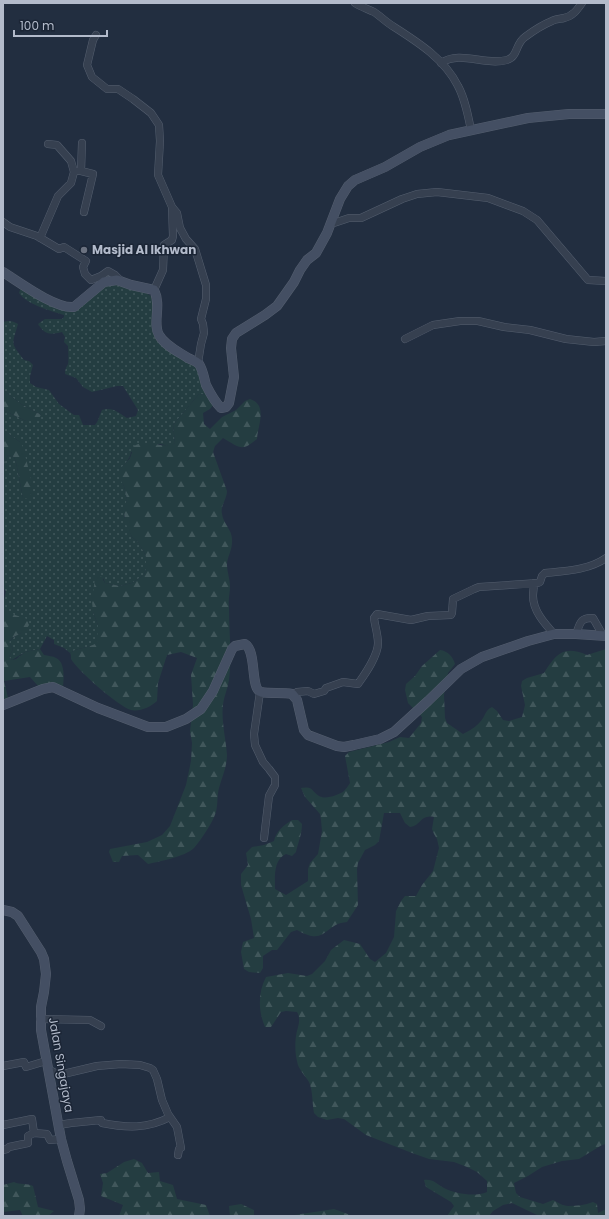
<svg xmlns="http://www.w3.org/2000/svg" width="609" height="1219" font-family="Poppins,sans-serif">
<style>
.grass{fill:url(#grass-dots)}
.forest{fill:url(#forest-firs)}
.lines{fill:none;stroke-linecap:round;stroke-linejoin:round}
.street-casing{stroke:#545e6e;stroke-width:8}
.secondary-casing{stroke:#545e6e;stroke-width:10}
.street{stroke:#364050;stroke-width:7}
.secondary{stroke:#444f63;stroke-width:9}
.worship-dot{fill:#6b7280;stroke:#1b2535;stroke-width:1.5}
.labels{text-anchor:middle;stroke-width:3;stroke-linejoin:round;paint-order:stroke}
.poi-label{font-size:12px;font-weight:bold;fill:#b3bbcb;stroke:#1b2535;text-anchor:start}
.street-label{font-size:12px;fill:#b3bbcb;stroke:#1b2535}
</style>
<defs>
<pattern id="grass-dots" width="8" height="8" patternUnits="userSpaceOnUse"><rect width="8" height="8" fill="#243d41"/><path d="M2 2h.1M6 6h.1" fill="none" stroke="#41575b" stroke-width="1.8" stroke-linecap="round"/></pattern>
<pattern id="forest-firs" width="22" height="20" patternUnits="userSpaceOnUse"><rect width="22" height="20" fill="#243d41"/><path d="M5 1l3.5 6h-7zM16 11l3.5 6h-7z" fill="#41575b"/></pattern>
</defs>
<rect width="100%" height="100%" fill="#222e40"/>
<!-- grass -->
<path class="grass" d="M111,284c13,3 31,4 41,13l2,6 1,24 41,39 12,29 -9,-1 -26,31 2,18 -5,3 -10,-2 -29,8c-1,9 -10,14 -13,22l6,12 3,13 -3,17 8,21 6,5 6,10 2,5v12l-2,6 -12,8 -12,3 -15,-3 -2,-5 -10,34 5,13v18c-9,5 -19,4 -28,10l-6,-5 -10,-4v-4l-7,-4 -7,13 -15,3 -13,8 -3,-3 4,-8 -4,-7c7,-9 13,-6 19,-17l-17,-10 -8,-4v-7l3,-13 -3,-2v-123l5,-11 6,2 2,5 7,36 -3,-56 -17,-12v-20l23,11 15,-6 -20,-11 -18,-14v-68c6,-2 10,-1 15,2 -6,21 -8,18 6,36l5,1 4,4 -3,11v7l6,4 13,3 10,14 15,11h5l4,10h12c4,-5 4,-9 7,-15 11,-3 15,2 25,8l9,-2 2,-6 -15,-24h-6l-25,6 -9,-5 -7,-9 -11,-4c0,-5 1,-6 3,-10 1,-5 0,-13 0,-18l-4,-4 1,-5 -3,-5c-12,3 -17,3 -24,-8l7,-5h17l2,-2v-2c-13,-4 -38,-11 -45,-22l2,-6 51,22 33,-22z"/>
<!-- forest -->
<path class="forest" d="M3,390l18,14 20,11 -3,5 -12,1 -23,-11z
M199,394l9,1 6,9 -4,5 -7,4 1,11 6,5 12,-12 14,-7 9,-9 5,-2c18,6 8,26 7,40 -15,13 -17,9 -34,-1l-8,8 -2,6 14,39c0,8 -7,15 -5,23 1,9 10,16 10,25 1,10 -5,18 -5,26 0,7 3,14 3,21 0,7 -2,14 -1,21 0,25 3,49 0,73 -1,8 -5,16 -6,24 -2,17 3,35 4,51 0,12 -5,22 -8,33 -2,7 -1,16 -3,24 -3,10 -15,28 -22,36 -10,9 -33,13 -46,16l-10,-9 -16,1 -3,6h-6l-4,-10 1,-3 37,-7 15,-7 8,-9 16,-41 5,-24 1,-18 -2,-12 3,-26 -2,-30 6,-17 -16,-6 -14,3 -9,28 -1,18c-6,6 -18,11 -26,9 -13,-4 -53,-39 -60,-51 0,-2 0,-5 -1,-6 9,-6 19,-5 27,-10l1,-18 -5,-13 -1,-11 3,-23 4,-5 6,10 15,3 12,-3 12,-8 2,-6v-12l-2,-5 -6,-10 -6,-5 -7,-15 -1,-12 3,-11 -3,-13 -7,-12 4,-6 9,-10 4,-12c12,-8 29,4 41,-3l-2,-18z
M3,430l17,12 3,5 9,36 -1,11 -2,5 -6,-1 -7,-36 -2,-5 -6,-2 -5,11z
M3,611l24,8 2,6c-6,11 -14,8 -20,17l4,7 -4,8 3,3 4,-1 9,-7 15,-3 4,6c4,1 9,1 12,3 9,4 8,20 7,28l-5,-1 -19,2 -9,-10 -26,4 4,17 -5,2z
M606,649v495l-4,1 -23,14 -17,2 -20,6 -14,9 -14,7 2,10 4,4 23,7 10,-4c4,2 10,6 15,6 8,0 17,-1 25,-4l4,2 1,9 8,-4v7h-67l-27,-13 -9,2 -10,6 -4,5h-42l7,-10 -3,-4 -25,-15 -2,-7c10,-1 12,4 20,8 12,6 31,9 43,4v-11l-10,-9 -10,-5 -13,-5 -25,-3 -17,-6 -46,-18 -22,-16 -6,-1 -11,2 -9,-3 -4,-4c-2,-10 -1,-22 -5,-31 -4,-7 -11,-13 -12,-21 -2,-8 -2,-18 -1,-25 1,-9 6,-15 1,-24l-11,-1 -5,1 -10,15h-6c-7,-16 -7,-35 1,-50l22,-4 19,3 5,-2 13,-13 6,-11 13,-10 16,4 10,15 5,3 11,-9 8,-16 2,-26 5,-10 4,-5h11l6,-11 11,-14 6,-23 -2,-9 -3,-5 -2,-5 2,-12c-14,-3 -13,9 -24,10l-5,-4 -5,-10h-16l-5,28 -4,4 -10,5 -7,13 -1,6 1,36 -11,17c-24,2 -20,25 -50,8l-6,2 -14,18h-5l-9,6v12l-3,5 -11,-1 -5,-3 -3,-17 2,-10 11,-4 -3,-19 -10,-34v-11l7,-9 -2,-12 6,-6 12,-2 10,-4c2,-10 10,-16 18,-21h6l4,4c0,10 -4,19 -6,28l-4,4 -6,-2c-13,6 -11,23 -11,35l11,6 22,-14v-12l2,-6 8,-9 4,-23 -1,-11 -1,-6 -15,-17 -4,-9c13,-2 9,2 18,8 6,4 20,-1 25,-5 2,-2 4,-5 6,-8l-5,-27 4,-4 40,-10 11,-5 9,1 12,-15 1,-6 -14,-14 -3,-13 1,-6 9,-8 7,-10 18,-16c8,1 13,7 15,14l-7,9 -4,22 1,23 2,5 16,11c6,-3 13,-7 17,-12 6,-6 4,-11 12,-15l5,4 6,9 6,1 13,-4 3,-12 -4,-19 1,-5 5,-3 17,-5c12,-19 19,-28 43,-18z
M134,1159l8,4 6,10 11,-1 1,9 13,4 4,14 29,6 4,11h-91l4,-11 -22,-9 2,-13 -3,-9 7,-1 17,-11z
M14,1182c6,3 13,1 19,4l5,21 16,4 -6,5h-25l-3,-6 -17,2v-27z
M241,1204l13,6v6h-24l-1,-10z
M334,1209l19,7h-65z"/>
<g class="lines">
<!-- street casing -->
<g class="street-casing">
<path id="street" d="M355,3c6,4 13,6 19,9 6,4 11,9 17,13 25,16 53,33 67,61 7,13 10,29 13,44
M96,35l-3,5 -6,25 5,12 15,12h11l15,10 18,14 8,12 1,16 -2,34 14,32 1,29 -1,4 -8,5 -1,25 -9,20
M441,63c20,-13 43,3 66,-3 11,-3 8,-16 18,-23 8,-6 17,-12 27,-16 3,-2 8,-2 12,-3 9,-2 13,-8 18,-15
M78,171h3l1,-28
M81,171l12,3 -9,38
M172,207l5,6 3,15 6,11 9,10 11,36v14l-5,20 2,5 1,9 -3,11 -3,19
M3,222l7,5 27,9 22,13 5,-2 22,14 -3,6 2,7 6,6 10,-4 7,-5 7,4 5,5
M331,224l18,-6h12l41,-19 15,-5 20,-2 51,6 35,13 14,9 51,60 18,1
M40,238l18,-42 13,-13 3,-11 -3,-11 -14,-16 -9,-1
M405,339l28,-14 27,-4h18l26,6 26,3 36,9 28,3 12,-1
M534,583c0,4 -1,9 -1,13 0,15 12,28 21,38
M576,634c4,-10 4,-17 17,-16l8,14
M260,692l-6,42 1,11 8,17 6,7 6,8v8l-6,11 -5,42
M294,695l3,-3 11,-1 6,3 10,-3 2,-3 17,-6 15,2c7,-10 20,-28 20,-41 0,-8 -3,-17 -4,-25l3,-4 34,6 17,-4 23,-1 1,-2 1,-14 21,-10 5,-2 59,-4 2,-1 2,-6 3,-3c21,-2 44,-3 61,-15
M40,1019l50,1 11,6
M3,1066l21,-4 2,5 20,-6
M48,1069l11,6 38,-9 24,-2 19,1 10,3 3,2 4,9 5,21 6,14 9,13 4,21 -2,1 -1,6
M3,1125l29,-6 2,14
M59,1125l12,-2 30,-3 1,3c25,5 45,6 68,-6
M3,1150l4,-1 2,-2 19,-4v-7l6,-3 13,1 3,6 11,-1"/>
</g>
<!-- secondary casing -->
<g class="secondary-casing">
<path id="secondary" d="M3,272c16,10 52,37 71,35l30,-25 13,-2 14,5 23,5c8,16 -2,33 5,45 6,11 20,17 29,23 4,2 8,3 11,6 4,6 5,14 7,21 4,8 9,17 15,23l5,-1 3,-4 5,-26 -3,-29 1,-9 4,-6 29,-18 12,-9 5,-7 12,-17 6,-12 7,-10 9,-7 11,-20 13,-34 8,-13 7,-6 30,-13 35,-20 29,-12 79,-17 41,-4h37
M3,705l40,-16 10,-2 45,21 50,19h18l20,-8 15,-10 12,-18 19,-42 3,-3 10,-2c12,7 5,45 16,48 10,2 21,0 31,2l5,6 7,30 4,5 29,11 7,1 10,-2 26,-6 14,-7 34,-31 33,-32 21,-12 46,-16 26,-7h22l30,2
M3,910l9,2 6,4 23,36 3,7 2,15 -2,18 -3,15v23l20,109 6,22 12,39 1,9 -1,7"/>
</g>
<!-- street -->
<use href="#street" class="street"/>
<!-- secondary -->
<use href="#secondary" class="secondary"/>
</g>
<!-- markers -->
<circle class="worship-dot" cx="84" cy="250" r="4"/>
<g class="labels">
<!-- poi labels -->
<g class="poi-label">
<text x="92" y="254">Masjid Al Ikhwan</text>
</g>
<!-- street labels -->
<g class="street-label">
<text transform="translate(61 1065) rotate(80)" y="4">Jalan Singajaya</text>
</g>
</g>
<!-- border -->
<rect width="609" height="1219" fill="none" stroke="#b3bbcb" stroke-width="8"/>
<!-- scale -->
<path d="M14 30v6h93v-6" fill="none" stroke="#b3bbcb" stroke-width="2"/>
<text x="20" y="30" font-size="12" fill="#b3bbcb" stroke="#1b2535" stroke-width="3" paint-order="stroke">100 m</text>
</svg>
